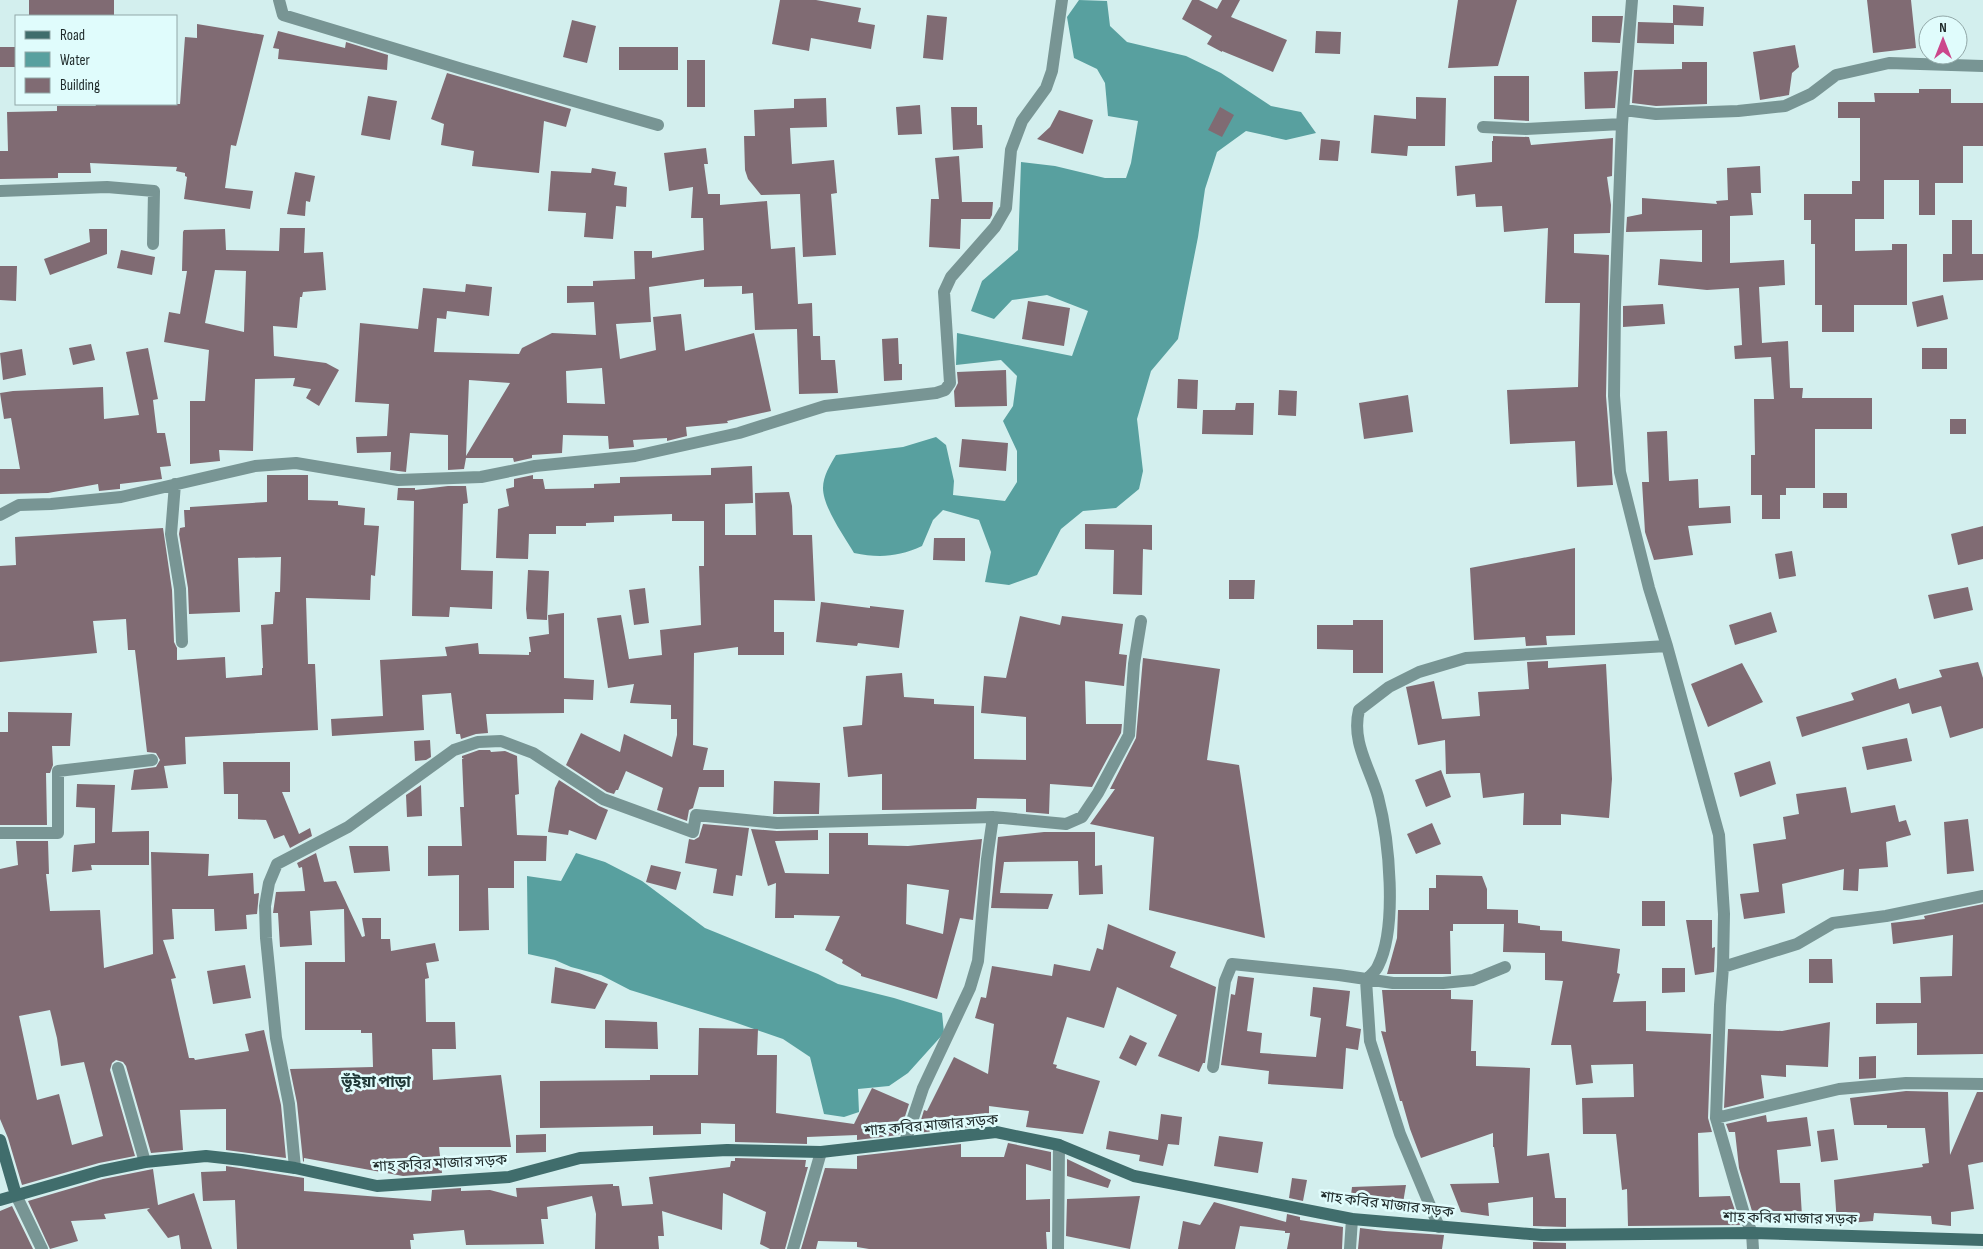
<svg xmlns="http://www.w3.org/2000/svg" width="1983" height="1249" font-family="'Sofia Sans Condensed','Noto Sans Bengali',sans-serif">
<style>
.water{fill:#58a09f}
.building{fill:#806b73;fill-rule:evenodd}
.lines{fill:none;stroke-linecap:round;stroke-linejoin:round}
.street{stroke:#789594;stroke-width:12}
.secondary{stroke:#406d6c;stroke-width:12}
.labels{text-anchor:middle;stroke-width:5;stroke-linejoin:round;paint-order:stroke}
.street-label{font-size:15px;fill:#1e2929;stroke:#e0fcfc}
.neighbourhood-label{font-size:16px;font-weight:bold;fill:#203837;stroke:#e0fcfc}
</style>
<rect width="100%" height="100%" fill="#d3efee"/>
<!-- water -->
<path class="water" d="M1079,0l28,1 3,25 17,16 59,14 35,17 50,33 30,6 15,21 -30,7 -40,-9 -29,21 -12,37 -7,48 -20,102 -27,32 -14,48 6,52 -4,18 -23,19 -33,3 -22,18 -24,46 -28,10 -24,-3 6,-30 -12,-32 -36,-10 -10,10 -11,26c-24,11 -43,12 -68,7 -10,-17 -31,-46 -31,-65 0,-12 7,-23 13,-33l67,-8 33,-10 10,8 8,36 -1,14 52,6 12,-19v-31l-14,-30 10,-15 4,-30 -16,-16 -45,5 1,-32 115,23 16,-45 -41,-16 -35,5 -18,19 -23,-8 11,-30 36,-31 3,-88 34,4 50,12h21l5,-15 7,-42 -30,-5 -3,-33 -8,-14 -23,-11 -7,-41z
M576,853l29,9 37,19 63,47 113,46 20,10 56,14 48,15 2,20 -36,40 -19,13 -31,3 1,23 -15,5 -20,-3 -14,-57 -27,-18 -49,-17 -104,-32 -29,-15 -30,-8 -16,-7 -27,-6 -1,-78 34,5z"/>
<!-- building -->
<path class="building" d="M29,0h85v16l-85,-1z
M780,0h36l45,8 -3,14 17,3 -4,24 -60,-11 -2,13 -37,-7z
M1192,0h7l18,9 5,-9h18l-9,17 56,23 -14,32 -51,-21v1l-15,-8 5,-8 -30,-17z
M1458,0h59l-19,66 -50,2z
M1867,0h44l5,48 -43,5z
M1673,5l31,2 -1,19 -29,-1v19l-37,-1 1,-21 35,1z
M927,15l20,2 -4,43 -20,-2z
M1592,16h31l-3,27 -28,-1z
M572,20l24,6 -9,37 -24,-6z
M197,24l67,11 -28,111 -5,-1 -6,43 28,3 -3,18 -66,-10 3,-22 -2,-1v-3l-9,-2 1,-4 -87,-4 1,10h-33v5l-58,1v-28h8l-1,-39 50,-1v-5h39l-1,-2h85l5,-67 12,1z
M278,31l67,17 1,-6 42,13 -1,15 -109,-11 1,-10 -6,-1z
M1316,31l25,1 -1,22 -25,-1z
M1795,45l4,22 -7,6 -3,22 -29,5 -7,-48z
M0,47h16v20h-16z
M619,47h59v23h-59z
M687,60h18v47h-18z
M1682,62h25v42l-51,2 -24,-3 2,-33 48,-1z
M1618,71l-3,37 -30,1 -1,-37z
M447,73l124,36 -5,18 -22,-6 -5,52 -67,-7 2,-15 -33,-6 3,-21 -13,-5z
M1494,76h35v45l-35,-2z
M1919,89h32v14h32v43h-20v37h-28v32h-16v-35h-35v39h-29v32l37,-1v-6h15v61h-53v27h-32v-27h-7v-61h-4v-24h-7v-26h48v-13h8v-63h-22v-16h37l-1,-9h45z
M368,96l29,5 -7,39 -29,-5z
M1416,97l30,1 -1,48h-37l-1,10 -36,-3 3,-38 42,4z
M826,98l1,29 -37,1 2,36 42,-4 3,33 -6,1 5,61 -33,2 -3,-63 -39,1 -13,-16 -3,-9 -1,-34h11l-1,-26 40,-2v-9z
M920,105l2,29 -24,1 -2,-28z
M951,107h26v18h5l1,23 -30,2z
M1220,107l14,8 -12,22 -14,-7z
M1059,110l34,10 -10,34 -46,-15 13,-12z
M1493,136l36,1 2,8 82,-7 -1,38 -5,1 4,28 -1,28 -36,1v19l35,2 -3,141 7,89 -36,2 -2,-46 -65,3 -3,-54 71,-3 2,-84h-35l3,-75 -44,4 -2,-26 -26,1 -1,-13 -18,2 -2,-30 37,-4v-21h1z
M1321,139l19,2 -2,20 -19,-1z
M706,148l2,16h-4l4,30h12v11l47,-4 4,48 24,-2 3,57 14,-1 1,33h7l1,24h14l3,33 -39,1 -2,-65 -42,1 -2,-37 -11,1v-8l-38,1v-8l-55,8 2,35 -35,2 4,35 36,-9 -3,-33 28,-3 4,37 69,-18 17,78 -44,10 1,2 -42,4 1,9 -20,5v-3l-34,2 1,7 -25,2 -1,-13 -45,-1 -1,18 -30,2v3l-18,4 -1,-4h-47l-2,11 -16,1v-35l-38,-2 -4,39 -16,-2 1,-18 -34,1 -1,-16 31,-1 2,-32 -34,-2 5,-79 58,6 5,-41 42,4 1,-8 26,3 -3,29 -42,-5 -1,8 -9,-1 -3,34 85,2 3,-6 30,-15 44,2 -2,-33 -27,1v-17h26v-5l42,-2 -1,-28h18v7l52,-8 -1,-32h-12l2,-31 -24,4 -5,-38zM602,368l3,36 -38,-1 -1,-32zM469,380l41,3 -44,73z
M959,156l3,46h31l-1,13 -2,4h-29l-1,30 -31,-2 2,-48h8l-4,-41z
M1760,166l1,27h-10l2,22 -23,1v47l54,-3 1,25 -26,2 3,56 26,-2 2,47h13l-1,10h70v31h-57v59h-29v7h-6v24h-18v-24h-11v-40h4l-1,-56h20l-3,-42 -36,2 -1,-13 8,-1 -3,-57 -32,2 -49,-5 2,-26 42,3v-32l-76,2 1,-15 15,-3v-16l75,6 -1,-3 12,-1 -1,-32z
M592,168l24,4 -2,13 13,2 -1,20 -10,-1 -3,33 -29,-2 2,-24 -38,-2 3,-40 40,2z
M295,172l20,4 -5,26 -4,-1 -1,15 -18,-2z
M1952,220h20v34h11v26l-40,2v-28h9z
M280,228h25l-1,25 19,-1 3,38 -23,2 -1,5h-2l-3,31 -24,-2 1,30 52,7 13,7 -20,36 -13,-8 5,-9 -18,-3 2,-8 -40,1 -2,72 -34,-1 1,11 -30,3v-63h15l4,-51 -45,-8 5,-30 11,2 7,-43h-5l1,-39 1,-2 41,-1 1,21 53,1zM215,270l31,1 -2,61 -39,-9z
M89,229h18v25l-57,21 -6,-16 46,-17z
M121,250l34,7 -3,18 -35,-7z
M0,266h17l-1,35 -16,-1z
M1943,295l5,24 -31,8 -5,-25z
M1028,301l42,7 -6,38 -42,-7z
M1663,304l2,20 -42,3v-21z
M898,338l1,26h3v16l-18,1 -2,-42z
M91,344l4,16 -22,5 -4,-17z
M148,348l10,51 -5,1 4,33h8l6,33 -11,1 2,12 -42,5v5h-1l-20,2 -1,-7 -50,9 -48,1v-25h20l-9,-51 -7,1 -4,-26 13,-2 90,-4 1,32 35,-4 -13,-63z
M1922,348h25v21h-25z
M22,349l4,26 -23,5 -3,-27z
M1006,370l1,36 -52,1 -1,-16 4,-8 -1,-11z
M1178,379l20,1 -1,29 -20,-1z
M1279,390l18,1 -1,25 -18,-1z
M1408,395l5,37 -49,7 -5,-36z
M1236,403h18l-1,32 -51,-1 1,-24h32z
M1950,419h16v15h-16z
M1667,431l2,50 29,-2 1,29 31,-2 1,17 -43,3 5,29 -39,5 -9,-28 -3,-50h7l-2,-50z
M962,439l46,4 -2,28 -47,-4z
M752,466l1,37 -28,1v31h31l-1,-42 34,-1 3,14 1,29h19l3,66 -41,-1v32h10v23h-46v-8l-44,6 -1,92 15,3 -5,22h21v17h-25l-6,21 -4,2 -2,11 -30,-11 6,-22 -37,-17 -8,19h-2l-2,4 -7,-2 -41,-27 15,-32 39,19 4,-18 48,23 5,-22v-16h-6v-14l-41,-2 4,-19 -26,4 -11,-70 24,-3 8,44 33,-4 -2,-25 41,-5 -2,-59h5v-45h-32v-7l-58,2v6l-28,1v3h-30v8h-27l-1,25 -32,-1 2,-49 11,-3 -3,-17 8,-2v-8l19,-4v4h10l2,10 49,-1v-4l26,-1v-6l91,-2v-7z
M267,475h41v25l30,1v4l27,3 -1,17 15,1 -4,50 -4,-1 -1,25 -64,-2 2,66h7l3,66 -133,7 1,27 -22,2 4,22 -37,2 3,-20 22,-3 4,-7 -4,-7 -9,-1 -12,-102h-7l-2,-31 -33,2 4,32 -97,9v-96l16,-1 -1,-28 148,-9 9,62 2,52 3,6v12l48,-3 1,21 36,-3v-7h1l-2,-43 12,-1 2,-32h5l1,-35 -43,1 2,54 -51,2 -1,-26 -9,-54 1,-6 5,-1 -1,-17h6v-3l77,-5z
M448,486h18l2,17 -5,1 -2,66 32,1 -1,38 -42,-2 -1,10 -37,-1 2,-115 -17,-1 1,-12h17v2z
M1823,493h24v15h-24z
M1085,524l67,1v25l-9,-1 -1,46 -29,-1 1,-44 -29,-1z
M1983,526v33l-25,6 -7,-31z
M934,538h31v23l-32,-1z
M1575,548v87l-29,1 1,9 -21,1 -1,-9 -51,3 -4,-72z
M1792,551l4,25 -17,3 -4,-25z
M528,570l21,1 -2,49 -20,-1 -1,-10z
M1229,580h26l-1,19h-25z
M1968,587l5,23 -39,9 -6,-24z
M645,588l4,35 -15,2 -5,-35z
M821,602l49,6v-2l34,4 -5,38 -41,-5 -1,3 -41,-4z
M1771,612l6,20 -42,13 -6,-20z
M564,613v65l30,2 -1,20 -29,-1v14l-78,1 2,19 -12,1 -15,5 -1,-5h-4l-5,-41 -29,2 2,35 -92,6 -1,-17 52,-3 -3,-56 67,-4 -2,-9 33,-4 1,11 50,1v-3h2l-2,-15 20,-3 -1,-19z
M1020,616l40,9 2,-9 61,8 -4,30 8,1 -3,31 -39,-5 1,43h36l-1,9 -29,54 -42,-3 -1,30 -23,-2v-13l-49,-1 -1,11 -94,1v-36l-34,3 -5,-50 19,-2 4,-49 36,-3 2,24 30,2v5l40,2v53l52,1v-43l-45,-4 3,-37 22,2z
M1353,620h30v53h-30v-23l-36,-1v-24h36z
M1143,658l77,11 -13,91 32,5 26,173 -116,-28 5,-73 -64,-13 25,-35h-5l26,-51z
M1548,661v7l58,-4 6,115 -3,39 -48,-4v11h-38l1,-32 -41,5 -3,-25 -34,1 -1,-34 -27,5 -12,-58 28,-6 8,38 38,-3 -2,-24 51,-3 -2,-27z
M1978,662l5,16v50l-33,10 -9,-32 -29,8 -3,-11 -107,34 -6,-20 58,-17 -3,-7 45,-15 3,11 43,-12 -3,-7z
M1742,663l21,39 -55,25 -17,-43z
M8,712l64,1 -2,33h-18l1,19 -3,8h-4l1,52h-47v-93h8z
M1907,738l5,23 -45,9 -5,-23z
M430,740l1,17 -5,3 -11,1 -1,-20z
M479,750h11l1,2 14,-1 12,5 2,38 -4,1 2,40 30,1 -1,25h-32v27h-26l1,42 -30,1v-56l-31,1v-30h34l-2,-39h4l-2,-48 2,-1h-2v-2z
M1770,761l6,23 -36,13 -6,-24z
M223,762h67v30h-8l17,42 11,-6 2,8 -22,12 -6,-13 -10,4 -8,-19 -28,-1v-25h-14z
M1441,770l10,27 -25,10 -11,-27z
M559,780l40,26 9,4 -12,30 -27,-10 -1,5 -20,-3 7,-44z
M774,781l46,2 -1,31h-46z
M77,784l38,1 -3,47 37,-1v34h-58l1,5 -20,2 2,-27 21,-2v-35l-19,-1z
M421,785l1,31 -15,1 -1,-22z
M1846,787l5,26 44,-8 4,17 7,-2 5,15 -25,7 2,25 -29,2 -1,22 -15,-1 1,-21 -62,15 3,29 -41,6 -4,-25 19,-2 -6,-48 33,-5 -3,-22 16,-3 -3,-20z
M1968,819l6,52 -27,3 -3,-52z
M1432,823l9,21 -25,10 -9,-20z
M703,824l46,4 -7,48 -6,-1 -3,21 -20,-3 4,-24 -32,-6 4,-24 5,1 5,-3z
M751,829l26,2 41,-1v10l-43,1 10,32 44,1v-41h39v12l40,1 74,-7 -9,81 -13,-2 -23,81 -76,-23v-2l-19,-11 1,-3 -18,-10 15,-34 -46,-1v3h-19l1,-35 -8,3zM907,884l42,6 -6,44 -37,-10z
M1044,832h51v34l7,-1 1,29 -24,1 -1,-34 -74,1 -4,31 53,1 -5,15 -57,-1 7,-71z
M16,841h32l1,33h-3l4,37 50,-1 4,58 49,-14 -2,-102 58,2 -1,22 45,-3 1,21 5,-1 -2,21 -11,1 1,14 -32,2 -1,-22h-42l2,30 -11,1 13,38 -5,1 18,79h5l1,2 54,-9 -4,-17 19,-4 17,75 5,53 -60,-8v-41l-46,1 3,40 -32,3 -25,-87 -3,-4 -7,-2 -4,3 -2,7 25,86 -36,7 -77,22 -14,-47 -8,-19v-250l18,-4zM50,1010l7,28 4,28 23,-4 19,74 -31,9 -13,-51 -22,6 -18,-84z
M349,846h39l2,25 -36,2z
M316,853l8,29 12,-1 26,56 3,-1 -3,-18h19v21h9l1,12 44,-8 4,18 -13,2 3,15 -4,1 1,43h29l1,27h-24l1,31 68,-5 10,72h-72l3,26 -39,3 -99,-18v4l-1,-1 -6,-58 -7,-34 83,-2 -1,-34h-11v-3h-56v-68h40l-1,-53 -34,2 2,34 -32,2 -2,-34h-5l3,-21 29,-1 -3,-24 -3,1 -2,-5z
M651,865l30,7 -5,18 -30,-8z
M1436,875l46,1 5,13v20l31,1v13l22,3v4l22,1v10l58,8 -3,24 3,1 -7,28 33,-1v30l65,3 -3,84 4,14 -14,1 1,64 31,-1 10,29 -112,1 -1,-37 -5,1 -6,-56h-33l-1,-36 52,-1 -1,-33 -42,1 2,18 -17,2 -5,-40h-20l12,-64 -18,-1v-27l-42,-1 1,-28h-51v7h-3l1,43h-64l10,-36 1,-28h31v-22h7z
M1642,901h23v25h-23z
M1983,904v150l-66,1v-32l-41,1v-21h45l-1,-26 32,-1 1,-41 -60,9 -2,-21 34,-4 -1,-3z
M1686,920h26v28l3,-1 -1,25 -19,3z
M1108,924l68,28 -6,15 46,20 -11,76h-2l-4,9 -41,-16 19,-41 -60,-28 -13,41 -37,-11 -14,47 4,1 -1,3 44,13 -17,53 -57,-7 3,-16 -40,-5v17l-8,-1 -1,4 -63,7 7,-23 3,1 27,-54 34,17 6,-50 -19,-6 6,-21 5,1 6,-32 60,10 2,-12 36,7 7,-23 6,2z
M1809,959h23l1,24h-24z
M245,965l6,33 -38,6 -6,-33z
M555,967l24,6 29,11 -13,25 -44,-6z
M1662,968h23v24l-23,1z
M1238,976l16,2 -7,53 15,2 -2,20 56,4 5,-39 -11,-2 3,-29 37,4 -4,35 15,3 -3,21 -12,-2 -3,41 -75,-5 1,-13 -48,-6 10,-71 4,1z
M1382,990h69v9l22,1 -2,51h5v15l54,2 -3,88 22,-3 6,45h11v29l-33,-1v-29l-45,6 1,13 -28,-4 -11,-28 49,-1 -5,-36h-1v-14l-72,25 -11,-29 -8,-28h-2l-19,-70 5,1z
M605,1020l52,2 1,27 -53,-1z
M1830,1022l-2,45 -42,-2v12l-25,-2 3,23 -40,10 4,-79 54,2z
M699,1028l59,1 -1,26h20l-1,58 78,11 18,-36 37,16 -10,31 -42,5v-5l-50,2v7l-72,-2v-18l-34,-1v11l-48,1v-9l-113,2v-47l110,-1v-5h48z
M1130,1035l17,8 -11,23 -17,-8z
M1876,1056v22l-17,1v-22z
M1906,1091l42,1 2,63 27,-63h6v70l-15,3 6,44 -23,3v14l-19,-2 -1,-8 -57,-3 -1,8 -36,3 -3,-44 89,-13 -1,-3 7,-1 -4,-35h-38v-3h-33l-4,-27z
M1161,1114l21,3 -3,28 -11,-1 -5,22 -24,-5 1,-6 -34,-6 3,-18 49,9z
M1766,1115l1,7 40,-5 4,29 -34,4 3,33h20l2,33 -21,2 -1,-4 -24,7 -4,-10 -13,-43 -4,-36h-6l-3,-8z
M1834,1129l4,31 -17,2 -4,-31z
M546,1134v18l-30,1v-18z
M1219,1136l44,6 -5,31 -44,-7z
M1008,1143l43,9v19l-25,-7v36l24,-1v33h-4l1,17h-178l-12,-2v-5l-39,-1 -2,8h-15l24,-81 32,1v-13l104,-12v13h43z
M735,1158l71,2 -1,7h3l-23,82h-15l-10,-5 6,-32 -43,-19 -1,37 -60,-19 2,25h-6l1,13h-64l1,-35 -4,-18 -45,11 1,12h-7l3,25 -78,1 -2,-15 -51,4 1,6h-4l1,9h-174l-2,-49 -32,1 -2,-29 25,-1v-5l78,12v13l127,10 1,-11 29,-2v3l29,-1 27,7 -1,-9 97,-4v2h6l3,20 31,-2 -4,-27 81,-10 1,-6h4z
M1067,1159l44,21 -3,8 -41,-12z
M153,1169l5,36 36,-12 18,56h-31l-2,-14 -11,3 -21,-28 3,-2 -46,6 2,5 -35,2 7,20 -28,8 -22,-48 75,-22z
M1292,1178l15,2 -4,21 -14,-3z
M1406,1185l-3,18 -52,-8 1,-8z
M1140,1196l-10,53 -64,-13 1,-37z
M1214,1202l72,20 1,-8 13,3v3l43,7 -1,22h-55l3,-16h-5v-2l-45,-5 -5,23h-57l5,-28 17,4z
M12,1206l21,43h-33v-38z
M1360,1228l24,3 60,4 -2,14h-84z
M1533,1242l33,1v6h-33z"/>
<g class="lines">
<!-- street -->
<path class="street" d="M279,0l4,15 179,54 196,56
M1632,0l-10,124 -7,183 -1,89 6,76 29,116 18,58 52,189 5,79 -1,53 -3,38 -4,113 28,96 8,19 1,16
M1624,110l32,4 82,-3 47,-5 26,-12 25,-19 53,-12 94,3
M1483,127l43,2 96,-5
M0,191l107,-4 47,4 -1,53
M175,484l-4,50 9,55 2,53
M0,515l19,-10 32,-1 70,-7 134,-31 41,-3 102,17 83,-3 54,-11 100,-10 104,-23 86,-27 111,-13 9,-3 5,-7 -6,-91 7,-15 44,-50 11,-19 5,-58 11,-29 24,-33 6,-17 10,-71
M0,833h58v-62l94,-11
M1723,967l74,-23 36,-21 53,-7 97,-20
M1213,1067l12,-86 7,-17 107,11 54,8h50l30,-3 32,-13
M118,1068l27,94
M1716,1118l123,-29 67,-6 77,1
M905,1142l18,-54 47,-100 8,-27 9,-102 6,-42
M295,1168l-6,-64 -13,-66 -10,-100 -1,-32 4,-23 8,-19 71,-37 106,-77 24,-8 23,-1 32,12 70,46 90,33 3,-17 81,8 216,-6 73,7 16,-7 16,-24 31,-58 5,-71 7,-43
M16,1195l26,54
M1439,1227l-39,-93 -30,-93 -4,-61c4,-4 10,-9 12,-14 20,-39 11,-127 0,-169 -8,-29 -27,-55 -19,-87l30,-23 30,-15 47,-14 201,-12
M793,1249l28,-97
M1058,1249l1,-104
M1350,1249l2,-30"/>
<!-- secondary -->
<path class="secondary" d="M0,1140l16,55
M0,1200l101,-29 44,-9 61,-6 36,4 53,8 82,18 132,-9 71,-19 147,-8 94,2 175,-20 63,13 75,31 218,43 190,16 210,-2 231,7"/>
</g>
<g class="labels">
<!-- street labels -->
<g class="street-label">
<text transform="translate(931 1125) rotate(-5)" y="5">শাহ কবির মাজার সড়ক</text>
<text transform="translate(440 1163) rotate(-3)" y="5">শাহ কবির মাজার সড়ক</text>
<text transform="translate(1387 1204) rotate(7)" y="5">শাহ কবির মাজার সড়ক</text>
<text transform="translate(1790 1218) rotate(1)" y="5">শাহ কবির মাজার সড়ক</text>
</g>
<!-- neighbourhood labels -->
<g class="neighbourhood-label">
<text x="376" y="1087">ভূঁইয়া পাড়া</text>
</g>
</g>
<!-- legend -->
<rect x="15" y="15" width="162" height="90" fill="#e0fcfc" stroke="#92a8a8"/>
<rect x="25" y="31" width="25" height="8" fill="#406d6c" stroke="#92a8a8"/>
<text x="60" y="40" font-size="15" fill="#1e2929">Road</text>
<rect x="25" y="52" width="25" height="15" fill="#58a09f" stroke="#92a8a8"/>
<text x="60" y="65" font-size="15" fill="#1e2929">Water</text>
<rect x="25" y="78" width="25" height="15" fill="#806b73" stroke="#92a8a8"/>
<text x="60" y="90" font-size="15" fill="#1e2929">Building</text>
<!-- north arrow -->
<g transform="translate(1943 40)"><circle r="24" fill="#e0fcfc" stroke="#92a8a8"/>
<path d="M0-4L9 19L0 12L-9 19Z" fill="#cb478b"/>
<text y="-8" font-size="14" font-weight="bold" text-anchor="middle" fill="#1e2929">N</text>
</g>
</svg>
